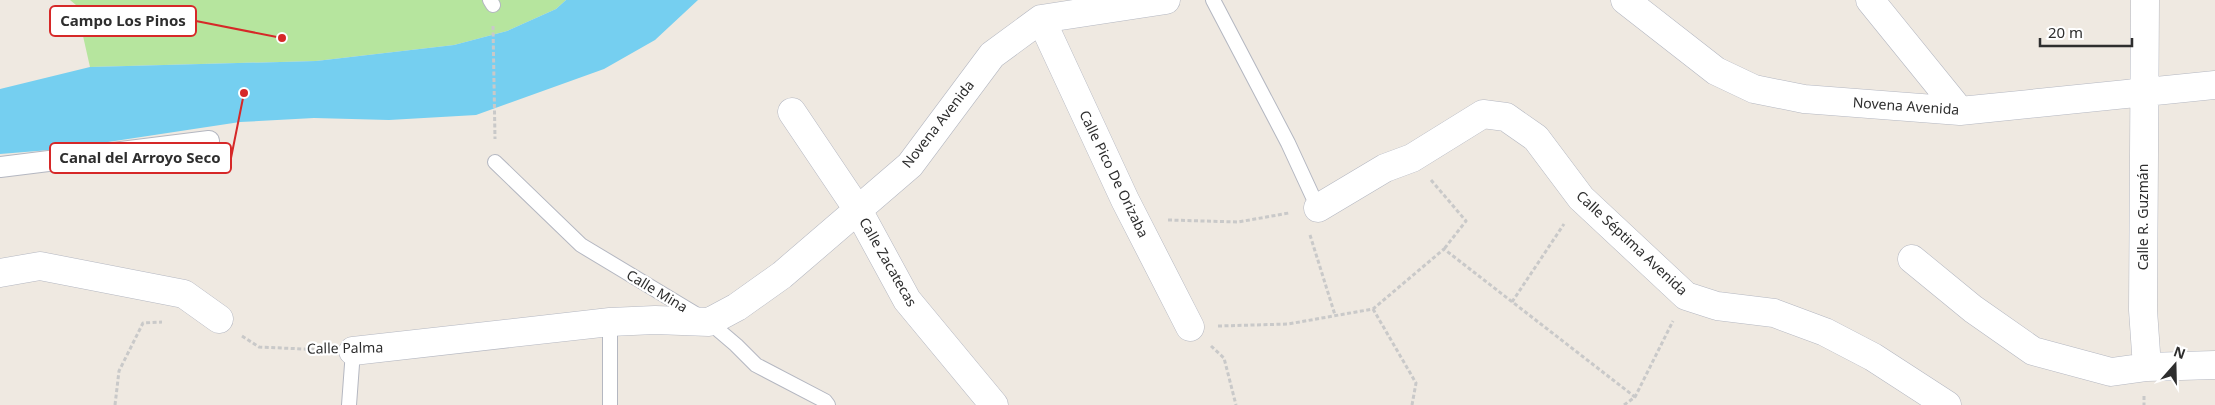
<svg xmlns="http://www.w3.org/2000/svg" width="2215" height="405" font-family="'Noto Sans',sans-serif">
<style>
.green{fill:#b6e59e}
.water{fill:#75cff0}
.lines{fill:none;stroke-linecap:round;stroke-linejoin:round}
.service-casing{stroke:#b4b7c1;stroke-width:16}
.pedestrian-casing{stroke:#b4b7c1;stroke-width:22}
.minor-casing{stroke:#b4b7c1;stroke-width:29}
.path{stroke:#c9c9c9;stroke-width:3;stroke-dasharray:4 2.5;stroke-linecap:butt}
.service{stroke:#fff;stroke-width:14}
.pedestrian{stroke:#fff;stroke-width:20}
.minor{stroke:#fff;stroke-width:28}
.labels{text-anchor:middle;stroke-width:4.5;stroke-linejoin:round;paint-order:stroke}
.street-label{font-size:14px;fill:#2e2e2e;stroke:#fff}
.leader{fill:none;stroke:#d62828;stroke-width:2}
.callout-dot{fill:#d62828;stroke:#fff;stroke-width:2}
.callout{fill:#fff;stroke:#d62828;stroke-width:2}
.callout-label{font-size:15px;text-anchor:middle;font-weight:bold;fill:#2e2e2e}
</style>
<rect width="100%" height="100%" fill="#efe9e1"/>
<!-- green -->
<path class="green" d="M70,0h496l-10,9 -49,22 -53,14 -138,16 -226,6 -14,-62z"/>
<!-- water -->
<path class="water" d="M566,0h132l-43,40 -51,29 -128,46 -87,5 -75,-2 -74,4 -178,27 -62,5v-65l90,-22 226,-6 138,-16 53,-14 49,-22z"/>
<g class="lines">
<!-- service casing -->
<g class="service-casing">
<path id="service" d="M490,0l3,5
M1213,0l75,143 30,65
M495,162l86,83 128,77 27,23 20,20 69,36 3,4
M610,322v83
M349,405l4,-54"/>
</g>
<!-- pedestrian casing -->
<g class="pedestrian-casing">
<path id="pedestrian" d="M0,167l209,-26"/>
</g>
<!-- minor casing -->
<g class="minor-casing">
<path id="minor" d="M1625,0l91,71 38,18 50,10 156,12 255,-26
M1870,0l90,111
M2145,0l-2,310 4,57
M1041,19l84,181 65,127
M792,112l66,98 49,90 87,105
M1318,208l67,-40 27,-10 71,-44 23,3 30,21 45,60 105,98 31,10 57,7 51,19 48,25 74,48
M1912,259l61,50 60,42 78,21 36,-5 68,-2
M0,273l40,-7 144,28 35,25
M353,351l257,-29 45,-2 54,2 28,-15 45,-32 128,-110 82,-110 49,-36 125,-19"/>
</g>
<!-- path -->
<path class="path" d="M493,26l2,113
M1431,180l35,41 -22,28
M1168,220l70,2 51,-9
M1310,235l25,80
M1512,302l52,-78
M1373,309l43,74 -4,22
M1218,326l70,-2 85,-15 71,-60 191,148
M242,336l17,11 66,3
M1211,346l13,12 12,47
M2144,396v9
M115,405l4,-34 24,-48 19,-1
M1624,405l11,-8 38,-76"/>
<!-- service -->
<use href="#service" class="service"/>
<!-- pedestrian -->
<use href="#pedestrian" class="pedestrian"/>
<!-- minor -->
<use href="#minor" class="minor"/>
</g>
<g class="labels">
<!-- street labels -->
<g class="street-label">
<text transform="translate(1906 106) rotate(4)" y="5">Novena Avenida</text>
<text transform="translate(938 124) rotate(-52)" y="5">Novena Avenida</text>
<text transform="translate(1114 174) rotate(64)" y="5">Calle Pico De Orizaba</text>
<text transform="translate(2143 217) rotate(-90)" y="5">Calle R. Guzmán</text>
<text transform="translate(1632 243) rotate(43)" y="5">Calle Séptima Avenida</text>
<text transform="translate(888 262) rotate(60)" y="5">Calle Zacatecas</text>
<text transform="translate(657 291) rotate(31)" y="5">Calle Mina</text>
<text transform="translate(345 348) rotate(-1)" y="5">Calle Palma</text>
</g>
</g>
<!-- callouts -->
<path class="leader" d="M282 38L196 21M244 93L231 158"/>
<g class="callout-dot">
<circle cx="282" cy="38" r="5"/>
<circle cx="244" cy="93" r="5"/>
</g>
<g class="callout">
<rect x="50" y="6" width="146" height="30" rx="5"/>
<rect x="50" y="143" width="181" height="30" rx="5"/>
</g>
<g class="callout-label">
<text x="123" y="26">Campo Los Pinos</text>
<text x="140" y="163">Canal del Arroyo Seco</text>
</g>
<!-- north arrow -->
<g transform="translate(2175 365) rotate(20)" stroke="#ffffff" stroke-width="4" paint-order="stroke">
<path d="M0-4L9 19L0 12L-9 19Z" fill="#2e2e2e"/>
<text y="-8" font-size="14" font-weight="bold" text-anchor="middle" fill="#2e2e2e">N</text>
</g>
<!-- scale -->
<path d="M2040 38v8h92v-8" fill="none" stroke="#2e2e2e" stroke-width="2.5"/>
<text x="2048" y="38" font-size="15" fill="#2e2e2e" stroke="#ffffff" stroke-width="4" paint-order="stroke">20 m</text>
</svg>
